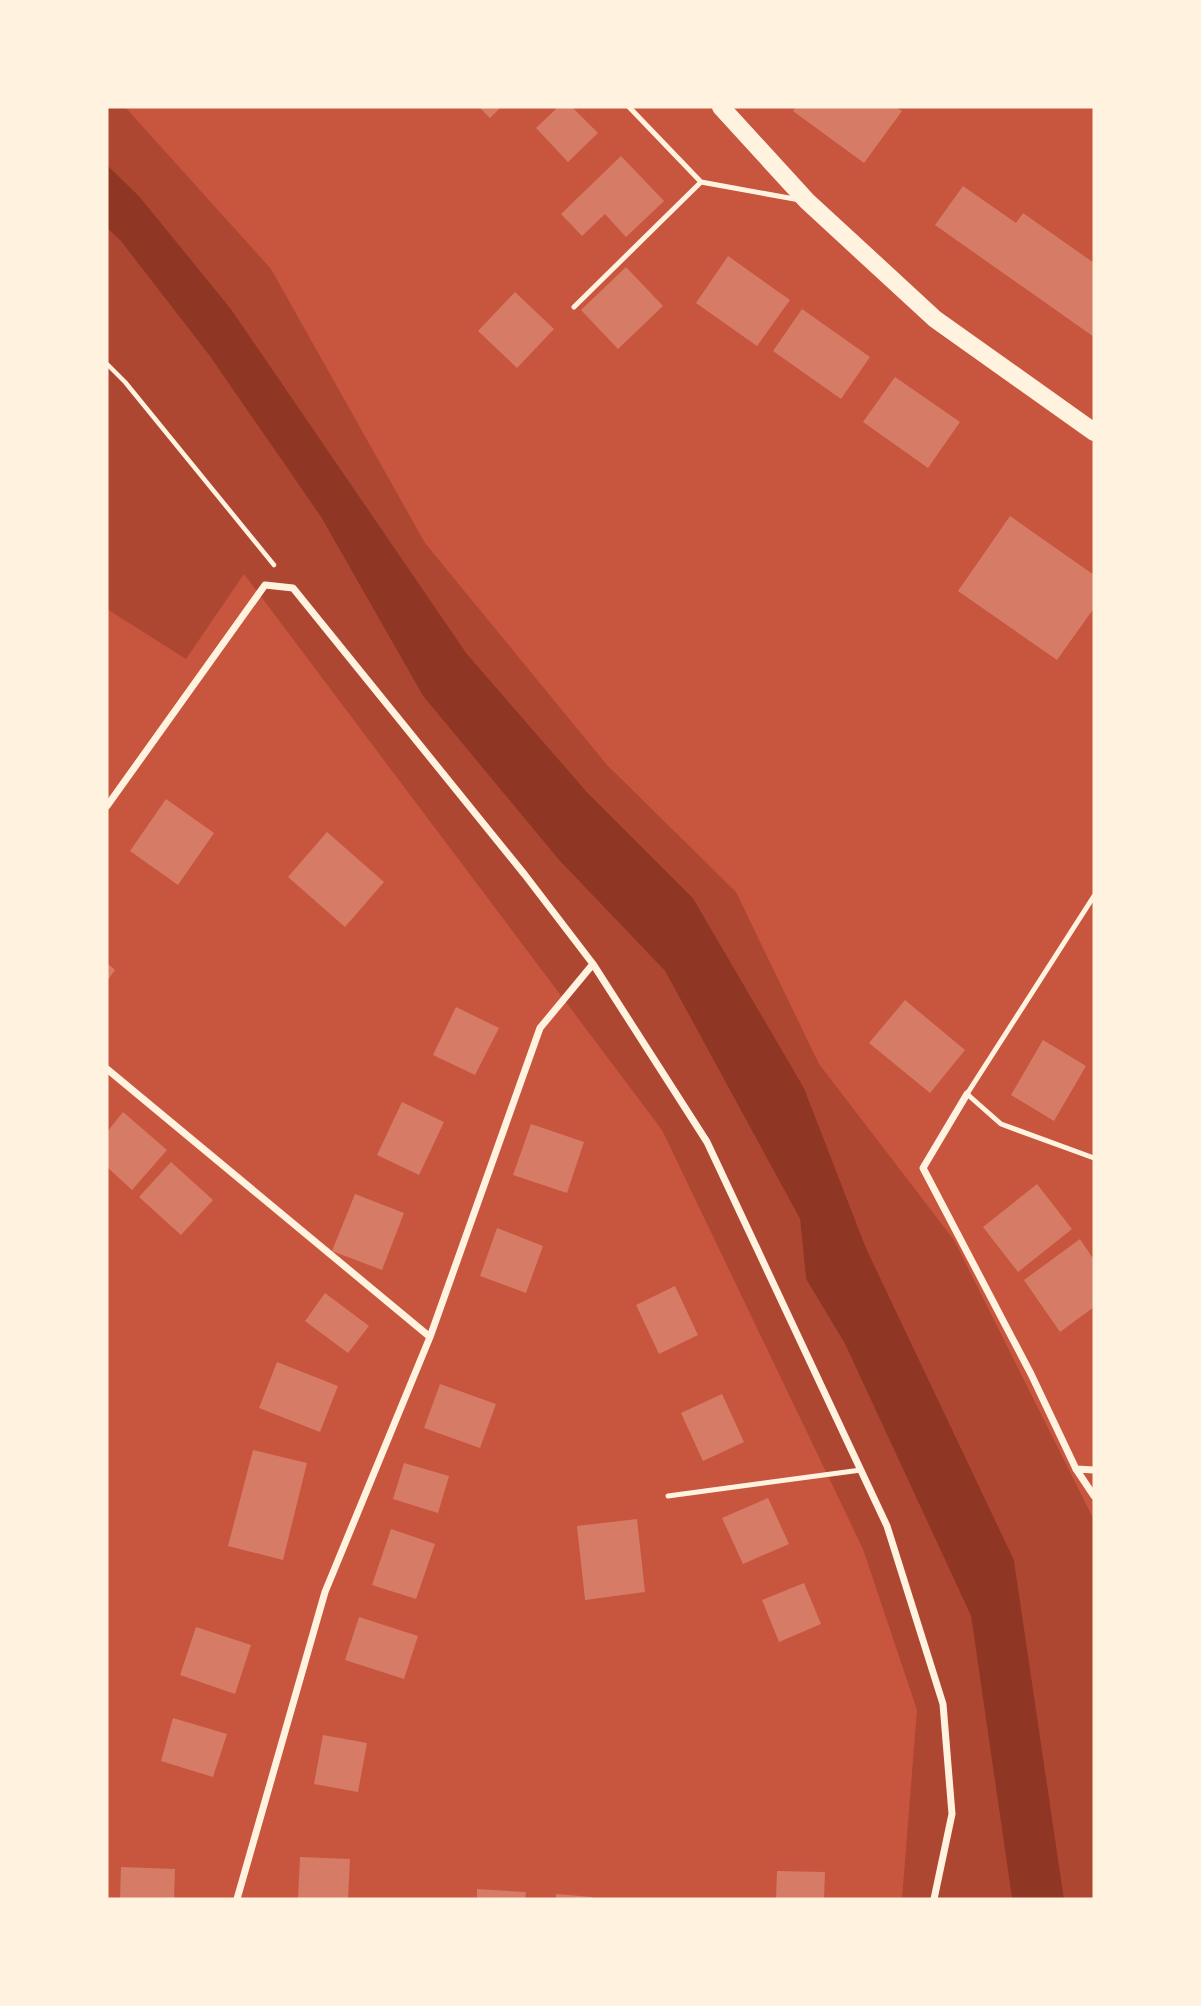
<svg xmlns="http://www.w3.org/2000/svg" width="1201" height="2006" font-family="Rubik,sans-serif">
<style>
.green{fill:#ae4732}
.water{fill:#8f3625}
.building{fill:#d67c66}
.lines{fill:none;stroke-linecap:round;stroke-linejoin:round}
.path{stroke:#fff3e0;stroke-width:4.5}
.service{stroke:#fff3e0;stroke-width:5}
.minor{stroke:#fff3e0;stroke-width:7}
.primary{stroke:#fff3e0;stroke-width:18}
</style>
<rect width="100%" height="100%" fill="#c8553d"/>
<!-- green -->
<path class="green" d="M107,107h18l146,162 154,274 182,222 129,127 83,172 135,176 140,280v379h-30l-50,-339 -148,-312 -62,-160 -111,-190 -107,-107 -119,-137 -236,-345 -92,-113 -32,-31z
M107,228l13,12 89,115 112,162 102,179 136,164 106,111 135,248 6,60 39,65 126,272 41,283h-110l15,-189 -54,-161 -201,-419 -418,-556 -58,85 -79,-50z"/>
<!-- water -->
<path class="water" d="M107,165l32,31 92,113 236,345 119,137 107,107 111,190 62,160 148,312 50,339h-52l-41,-283 -126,-272 -39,-65 -6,-60 -135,-248 -106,-111 -136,-164 -102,-179 -112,-162 -89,-115 -13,-12z"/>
<!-- building -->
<path class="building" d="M479,107h22l-11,11z
M558,107h14l26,26 -30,29 -32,-34z
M796,107h99l7,4 -38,52 -71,-52z
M621,156l43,45 -38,36 -21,-23 -23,22 -21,-22z
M963,186l53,37 7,-10 71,50v74l-159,-112z
M728,256l62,44 -33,46 -61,-43z
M626,267l37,39 -45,43 -37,-39z
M515,292l39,37 -37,39 -39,-37z
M802,309l68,48 -29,42 -68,-48z
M895,377l65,45 -32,46 -65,-46z
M1010,516l84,59v33l-37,52 -99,-69z
M166,799l48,34 -36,52 -48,-34z
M327,832l57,50 -39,45 -57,-50z
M107,963l8,7 -8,11z
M905,1000l60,50 -35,43 -61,-50z
M456,1007l43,21 -24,47 -42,-20z
M1043,1040l43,26 -32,55 -43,-26z
M402,1102l42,20 -25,53 -42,-20z
M123,1112l44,38 -35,40 -25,-23v-35z
M531,1124l53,18 -17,51 -54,-18z
M171,1162l42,38 -32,35 -42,-38z
M1037,1184l35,45 -54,43 -35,-45z
M355,1194l49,19 -22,57 -50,-19z
M497,1228l46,18 -17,47 -46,-17z
M1080,1239l14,21v47l-34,25 -36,-52z
M675,1286l23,49 -39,19 -23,-49z
M325,1293l44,33 -21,27 -43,-32z
M277,1362l61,24 -18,46 -61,-24z
M440,1384l56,20 -16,44 -56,-20z
M722,1394l22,48 -41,19 -22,-48z
M253,1450l54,13 -24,97 -55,-14z
M404,1463l45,13 -11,37 -45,-14z
M768,1498l21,46 -46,20 -21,-46z
M637,1519l8,73 -60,8 -8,-74z
M391,1529l44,15 -19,55 -44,-14z
M804,1583l17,41 -42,18 -17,-42z
M359,1617l59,19 -14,43 -59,-19z
M196,1627l55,18 -16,49 -55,-19z
M173,1718l54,16 -14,43 -52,-16z
M323,1735l44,8 -9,49 -44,-8z
M300,1857l50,2 -2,40h-50z
M121,1867l54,2 -1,30h-54z
M777,1871l48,1 -1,27h-48z
M477,1889l49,3 -1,7h-48z
M556,1894l36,3v2h-36z"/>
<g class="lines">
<!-- path -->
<path class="path" d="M107,364l18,18 149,183"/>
<!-- service -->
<path class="service" d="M629,107l72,75 99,18
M574,307l127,-125
M1094,896l-127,198 34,30 93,34
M668,1496l193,-26"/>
<!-- minor -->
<path class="minor" d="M107,806l158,-221 28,3 232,287 68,89 114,178 180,384 56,178 9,110 -18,85
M107,1069l323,268
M967,1094l-44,74 108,206 45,95 18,27
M1076,1469l18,1
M237,1899l88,-307 105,-255 110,-309 53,-64"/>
<!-- primary -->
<path class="primary" d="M721,107l86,94 128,118 159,113"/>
</g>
<!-- border -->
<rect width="1201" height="2006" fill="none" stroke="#fff3e0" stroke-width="217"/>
</svg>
